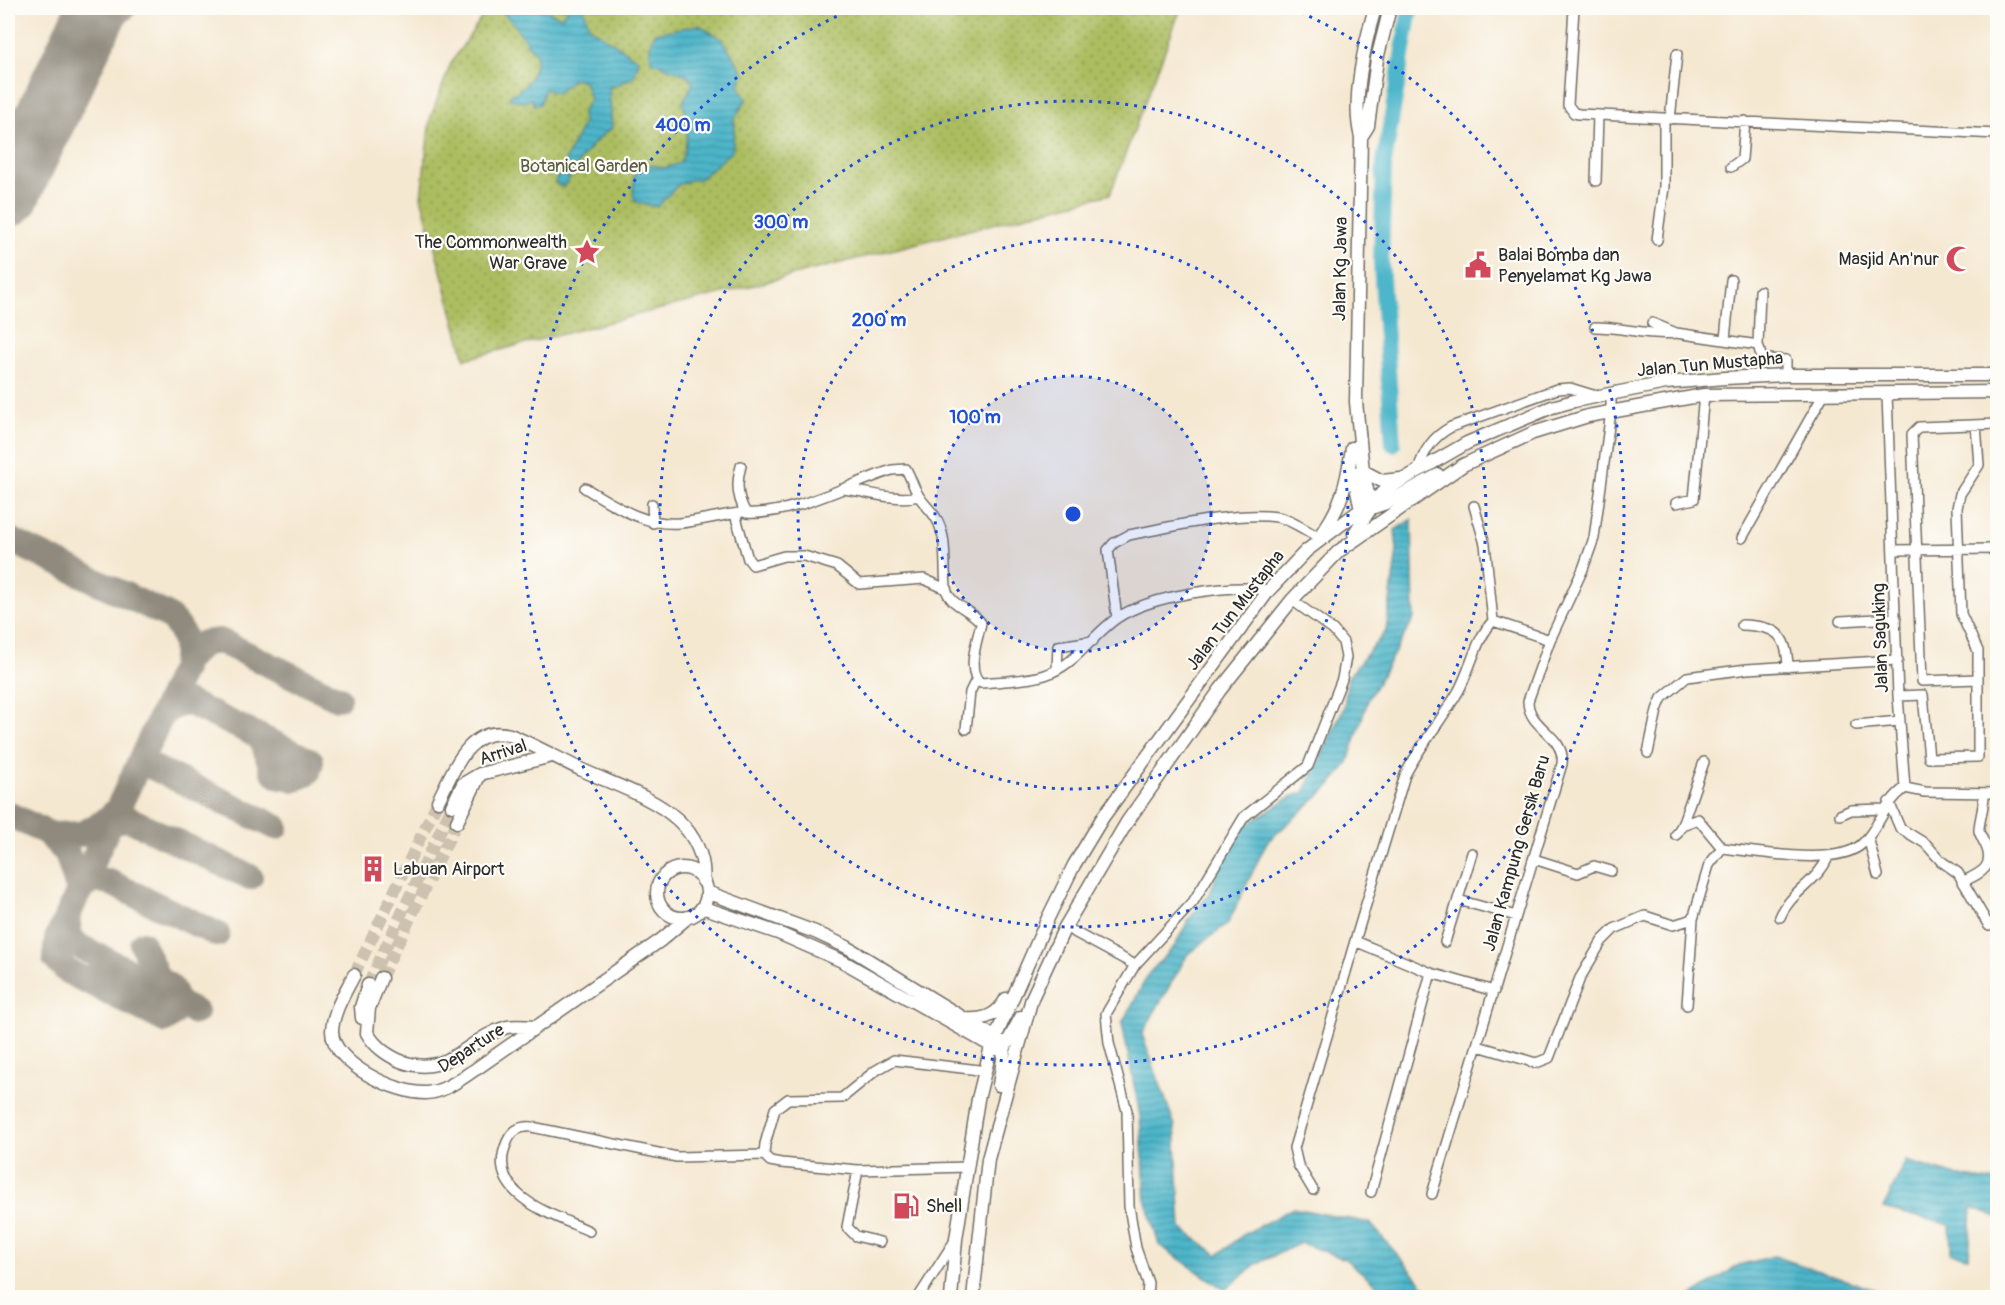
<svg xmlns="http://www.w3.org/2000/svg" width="2005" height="1305" font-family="Pangolin,sans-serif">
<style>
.park{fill:url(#park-dots);stroke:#6c7446;stroke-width:1.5}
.water{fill:url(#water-rules);stroke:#3c707a;stroke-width:1.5}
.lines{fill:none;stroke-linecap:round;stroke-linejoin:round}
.river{stroke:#4db6ca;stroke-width:16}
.taxiway{stroke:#908a7e;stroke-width:26}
.runway{stroke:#908a7e;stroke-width:62}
.major-tunnel{stroke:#cdc2b0;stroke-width:12;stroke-dasharray:12 6;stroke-linecap:butt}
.minor-casing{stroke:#726d65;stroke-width:12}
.major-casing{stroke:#726d65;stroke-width:15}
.minor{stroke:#fff;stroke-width:9}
.major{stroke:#fff;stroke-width:12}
.ring{fill:none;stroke:#1d4ed8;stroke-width:3;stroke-dasharray:3 6}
.labels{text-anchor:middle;stroke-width:4.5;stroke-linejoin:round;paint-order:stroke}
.park-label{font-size:18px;fill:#585e3e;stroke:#fdfcf7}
.poi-label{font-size:18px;fill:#2b2b2b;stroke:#fdfcf7;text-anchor:start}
.street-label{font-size:18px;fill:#2b2b2b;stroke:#fdfcf7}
.centre{fill:#1d4ed8;stroke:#fdfcf7;stroke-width:3}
.ring-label{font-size:18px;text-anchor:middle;font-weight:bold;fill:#1d4ed8;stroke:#fdfcf7;stroke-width:4.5;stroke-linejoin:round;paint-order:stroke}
</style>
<defs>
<pattern id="park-dots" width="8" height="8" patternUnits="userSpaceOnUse" patternTransform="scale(1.5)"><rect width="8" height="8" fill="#acbd60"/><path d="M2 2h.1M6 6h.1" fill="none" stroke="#8c9a4f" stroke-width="1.8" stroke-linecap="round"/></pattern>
<pattern id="water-rules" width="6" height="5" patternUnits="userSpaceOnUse" patternTransform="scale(1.5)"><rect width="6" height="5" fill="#4db6ca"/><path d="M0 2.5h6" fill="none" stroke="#4094a4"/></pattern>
</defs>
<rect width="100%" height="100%" fill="#fdfcf7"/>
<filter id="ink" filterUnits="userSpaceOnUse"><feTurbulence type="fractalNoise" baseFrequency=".0167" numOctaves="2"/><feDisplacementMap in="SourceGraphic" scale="12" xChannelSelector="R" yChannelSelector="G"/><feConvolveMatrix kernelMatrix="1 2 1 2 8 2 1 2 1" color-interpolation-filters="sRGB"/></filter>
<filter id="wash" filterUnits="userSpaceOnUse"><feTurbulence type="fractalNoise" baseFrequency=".008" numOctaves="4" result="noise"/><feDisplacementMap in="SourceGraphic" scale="24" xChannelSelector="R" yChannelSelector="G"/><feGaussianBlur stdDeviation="1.35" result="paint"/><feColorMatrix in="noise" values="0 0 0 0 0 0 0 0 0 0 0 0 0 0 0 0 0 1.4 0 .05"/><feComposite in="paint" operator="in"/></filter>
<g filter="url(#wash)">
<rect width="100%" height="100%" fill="#f5e8d1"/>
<!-- park -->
<path class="park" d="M488,8h693l-71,186 -645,165 -44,-162 9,-78 21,-56z"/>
<!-- water -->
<path class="water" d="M497,8l28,2 14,-2 22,9 8,-9h15l5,19 50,33 -5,17 -25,11 3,40c-20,13 -36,37 -47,58h-6l-4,-4 28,-58 -1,-12 8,-12 -6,-19 -10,-3 -17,15 -12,-4 -5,15 -6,1 -2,-6 -9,3 -13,-3v-3c19,-9 25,-22 26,-42 -14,-16 -22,-34 -39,-46z
M699,25l23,14 22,34 -5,12 7,15 -13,21 2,3 -3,27 -32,28 -10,1 -12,5 -21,22 -21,-5 -3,-7 2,-24 15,-6 15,3 15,-5c9,-19 8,-41 3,-61l10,-19 -6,-8 -36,-14 -1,-15 5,-13z
M1412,519l2,99 -46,82 -21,65 -18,22 -62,55 -39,81 -40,31 -46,80 33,92 6,102 37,27 25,-20 50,-27 77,15 64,74h-42l-47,-38 -44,-16 -45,21 -31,26 -66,-45 -13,-43 -6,-86 -18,-93 27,-50 25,-26 15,-28 21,-26 15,-42 18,-24 49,-31 11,-3 4,-7 37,-79 4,-30 38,-46 11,-81 -2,-20z
M1906,1161l47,14 44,7v35l-25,-10 -3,50 -18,-4 -1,-28 -67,-17z
M1774,1256l122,41h-206l49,-32z"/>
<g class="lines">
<!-- river -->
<path class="river" d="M1393,444l-12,-181 3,-100 26,-155"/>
<!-- taxiway -->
<path class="taxiway" d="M78,48l13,-18 32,-22
M8,539l157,75c20,14 24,33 18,55l-62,133 -4,8 -13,12 -23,12 -29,1 -44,-21
M186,660l18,-17 16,-2 118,57
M162,714l12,-8 13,-4 124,59 -3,11 -13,7 -13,-4 -2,2 -7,-6 -12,-34
M140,761l136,66
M46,832l21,21 12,38 -22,48 -2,19 12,13 98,49 8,-6c4,-16 3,-28 -14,-33l-17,-37
M67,918l3,19 8,9 59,29
M217,934l-110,-53h-15l-13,10 32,-70 18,-2 121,58
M94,977l16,7 18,-5 67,33"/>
<!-- runway -->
<path class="runway" d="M8,196l90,-188"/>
</g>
</g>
<g filter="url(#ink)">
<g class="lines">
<!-- major-tunnel -->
<path class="major-tunnel" d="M354,975l84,-174
M381,978l76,-156
M368,985l84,-179"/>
<!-- minor casing -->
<g class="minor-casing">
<path id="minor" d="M1574,8l-6,97 6,8 5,1 419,20
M1670,119l7,-65
M1731,167l11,-8 3,-38
M1596,181l2,-66
M1657,240l7,-53v-68
M1652,323l24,10 82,12 4,14 24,1v15
M1595,327c28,0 53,9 81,6
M1725,339l6,-59
M1758,345l2,-54
M1887,394l11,302 7,92
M741,466c-5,16 -4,32 5,47 45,3 103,-29 146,-43l14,-1c5,9 8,20 14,29 12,16 18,17 23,39 3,15 1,45 4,55 6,15 26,18 34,31 -3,16 -16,49 0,60 21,-2 44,-2 64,-8 31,-10 47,-40 72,-57 33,-22 114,-35 152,-28
M1418,470c6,-20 15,-33 33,-43l106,-38 13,-1 26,8
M585,488c31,18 58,38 95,35 20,-2 40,-8 60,-10
M842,489c26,2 51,13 77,7
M1676,503l18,-4 10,-104
M652,504l1,19
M1474,506l11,38 8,77
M735,514l13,45 5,6 31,-9h20l33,10 22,18 65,-5 22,10
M1742,538l83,-146
M1893,550l105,-1
M1117,618l-9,-68 6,-7 15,-8c41,-8 107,-24 148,-18 14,2 29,14 41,20
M1840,621l56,-3
M1742,625c33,1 45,8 46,42
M1057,669l1,-23 35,-5
M1978,679l-56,2 -10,-247 7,-7 79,-3
M1898,696l25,-1 6,63 49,-1v-106l-17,-37 -4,-106 3,-14 19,-29 -3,-40
M1856,725l44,-4
M966,729l4,-37 6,-12
M1648,753l9,-43 5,-12 25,-21 60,-8 151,-9
M1905,788l20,4 73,1
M1889,802l11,26 26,16 15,17 17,12 31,53
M1840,815l11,-5 34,-1
M1682,825l22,-63
M1676,835l6,-10 16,-6 24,29
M1868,837l10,38
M1534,859l44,14 16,-7 17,5
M1962,882c19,-9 34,-15 23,-38 -2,-4 -5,-9 -6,-13 -1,-6 6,-27 5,-38
M1458,900l58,16
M1780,917c10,-25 38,-35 48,-60
M1065,927l70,38
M1445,942l27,-89
M1494,991l-63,-18 -76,-32 50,-166c15,-29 36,-54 53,-83 13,-23 17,-52 35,-71l57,19
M1687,1005l6,-86
M1478,1046l58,17 13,-5 31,-80 22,-37 12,-12 31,-13 28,9 20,-6 16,-54 13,-17c33,3 117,20 141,-5 17,-17 21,-40 42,-55
M764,1155l1,-11 10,-35 13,-10 54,-1 33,-27 19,-11 85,10
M858,1170l-11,57 9,9 24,6
M1313,1190l-15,-25 -4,-17 61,-207
M1371,1192l60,-219
M1432,1194l130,-430c4,-29 -34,-35 -34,-63l22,-61 33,-71 11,-31 17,-127v-17
M589,1231c-37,-17 -105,-36 -82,-89 5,-12 13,-16 25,-15l145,30 87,-2 6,6 11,2 77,7 110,-3
M918,1298l36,-56
M1147,1298l1,-15 -12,-35 -7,-42 -2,-95 -18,-68 -3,-29 29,-49 58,-63 51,-85 64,-51 34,-87 4,-22 -3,-15 -10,-12 -41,-30"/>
</g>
<!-- major casing -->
<g class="major-casing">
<path id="major" d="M1361,137l7,-11 9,-67 13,-51
M1363,471l19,10 19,-2
M1353,472l8,38
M1368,509l18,-6 52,-28
M1321,534c21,-27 26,-53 31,-86
M1354,534l17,-26 -8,-37 -7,-69 5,-265c-10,-35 4,-95 14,-129
M438,801c15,-29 31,-77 72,-66 24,10 47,23 70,34 32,15 72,27 98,51 16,15 28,38 25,61
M452,806l11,-22 17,-10
M457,822l23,-48 72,-18
M657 893a25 25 0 1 1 50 0a25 25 0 1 1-50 0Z
M707,892l108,40 32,15 154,94 4,6
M702,907l76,26 64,28 155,88
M354,975c-9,18 -21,36 -22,56 0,33 65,63 94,62 19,-1 34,-14 50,-24l185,-129 27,-23
M381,978l-12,30 -2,25c8,13 17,20 31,27 49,21 69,-22 109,-33 8,-2 20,0 28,0
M362,1018l-1,-11 7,-22
M966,1019c18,1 31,-3 40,-20
M999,1085l6,-38 16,-30
M951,1298l5,-59 22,-140 13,-52 57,-129 26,-53 29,-48 166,-227 37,-39 86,-65 75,-43 85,-36 22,-6 92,-18 59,-5 61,-3h212
M973,1298l15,-139 44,-161 33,-71 62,-105 93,-132 72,-90 47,-49 124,-86 70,-32 55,-17 116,-21 294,-3"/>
</g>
<!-- minor -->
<use href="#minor" class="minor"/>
<!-- major -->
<use href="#major" class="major"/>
</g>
</g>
<!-- distance rings -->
<circle cx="1073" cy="514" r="138" fill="#1d4ed8" fill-opacity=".12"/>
<g class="ring">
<circle cx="1073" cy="514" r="138"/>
<circle cx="1073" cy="514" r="275"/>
<circle cx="1073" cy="514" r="413"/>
<path d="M1293 9A551 551 0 1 1 853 9"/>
</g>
<!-- icons -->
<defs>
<g id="sight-bare" transform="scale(2.07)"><path d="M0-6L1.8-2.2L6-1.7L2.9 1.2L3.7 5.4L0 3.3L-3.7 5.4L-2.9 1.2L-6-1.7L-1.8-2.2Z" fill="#d1495b" stroke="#fdfcf7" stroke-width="2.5" paint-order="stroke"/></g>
<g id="mosque-bare" transform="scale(2.07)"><path d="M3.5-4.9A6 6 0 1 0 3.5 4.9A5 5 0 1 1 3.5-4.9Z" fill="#d1495b" stroke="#fdfcf7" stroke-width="2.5" paint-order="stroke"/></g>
<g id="civic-bare" transform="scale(2.07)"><path d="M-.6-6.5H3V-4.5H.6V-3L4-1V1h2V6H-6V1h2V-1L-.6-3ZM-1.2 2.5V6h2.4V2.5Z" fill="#d1495b" stroke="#fdfcf7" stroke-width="2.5" paint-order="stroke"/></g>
<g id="building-bare" transform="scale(2.07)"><path d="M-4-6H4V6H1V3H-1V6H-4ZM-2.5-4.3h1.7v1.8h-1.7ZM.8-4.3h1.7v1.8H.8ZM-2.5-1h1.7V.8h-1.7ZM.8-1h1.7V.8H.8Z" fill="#d1495b" stroke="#fdfcf7" stroke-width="2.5" paint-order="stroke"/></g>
<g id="fuel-bare" transform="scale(2.07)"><path d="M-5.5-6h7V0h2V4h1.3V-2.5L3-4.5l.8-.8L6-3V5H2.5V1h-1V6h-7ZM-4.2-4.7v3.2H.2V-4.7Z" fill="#d1495b" stroke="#fdfcf7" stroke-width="2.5" paint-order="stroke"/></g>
</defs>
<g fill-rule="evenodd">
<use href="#sight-bare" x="587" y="252"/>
<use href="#mosque-bare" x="1959" y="259"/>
<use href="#civic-bare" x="1478" y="265"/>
<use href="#building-bare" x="373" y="869"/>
<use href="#fuel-bare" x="906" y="1206"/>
</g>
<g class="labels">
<!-- park labels -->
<g class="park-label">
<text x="584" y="172">Botanical Garden</text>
</g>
<!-- poi labels -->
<g class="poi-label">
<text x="567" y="248" text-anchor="end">The Commonwealth<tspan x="567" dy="21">War Grave</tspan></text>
<text x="1498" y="261">Balai Bomba dan<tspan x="1498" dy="21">Penyelamat Kg Jawa</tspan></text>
<text x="1939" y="265" text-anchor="end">Masjid An'nur</text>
<text x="393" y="875">Labuan Airport</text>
<text x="926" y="1212">Shell</text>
</g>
<!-- street labels -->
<g class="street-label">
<text transform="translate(1340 269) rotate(-89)" y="6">Jalan Kg Jawa</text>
<text transform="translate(1710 364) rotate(-5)" y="6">Jalan Tun Mustapha</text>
<text transform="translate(1235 610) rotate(-52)" y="6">Jalan Tun Mustapha</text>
<text transform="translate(1880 638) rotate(-92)" y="6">Jalan Saguking</text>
<text transform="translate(503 752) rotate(-18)" y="6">Arrival</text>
<text transform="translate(1516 853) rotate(-74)" y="6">Jalan Kampung Gersik Baru</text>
<text transform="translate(471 1048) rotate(-33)" y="6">Departure</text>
</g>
</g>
<circle cx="1073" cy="514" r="9" class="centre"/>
<g class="ring-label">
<text x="683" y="131">400 m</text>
<text x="781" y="228">300 m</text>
<text x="879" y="326">200 m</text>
<text x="975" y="423">100 m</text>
</g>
<!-- margin -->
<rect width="2005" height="1305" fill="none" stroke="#fdfcf7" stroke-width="30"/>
</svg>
